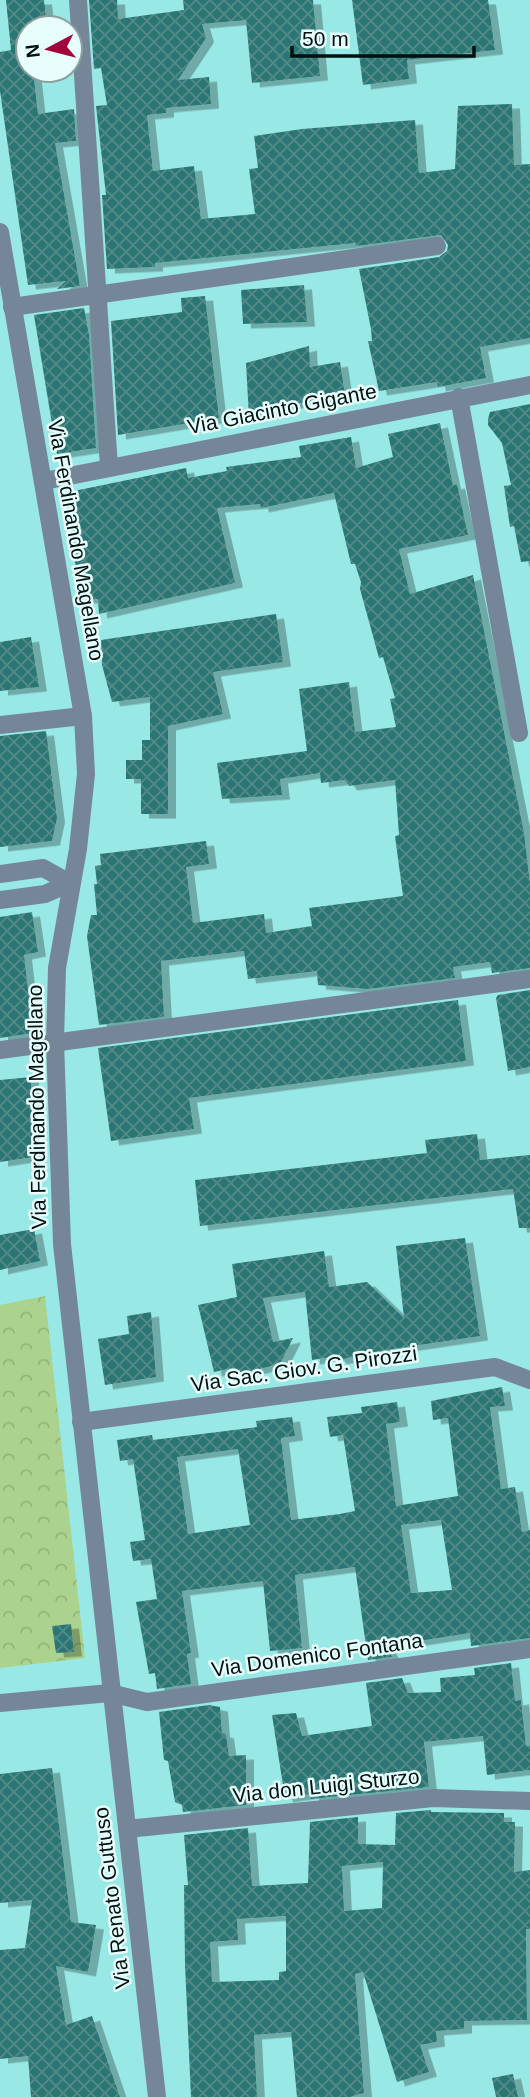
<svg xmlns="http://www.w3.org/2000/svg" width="530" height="2097" font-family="Arial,sans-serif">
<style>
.park{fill:url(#park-crowns)}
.building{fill:url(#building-cross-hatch);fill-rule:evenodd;filter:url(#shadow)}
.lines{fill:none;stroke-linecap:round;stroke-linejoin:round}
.minor{stroke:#758699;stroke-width:18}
.tertiary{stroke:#758699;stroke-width:18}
.labels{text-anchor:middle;stroke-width:5;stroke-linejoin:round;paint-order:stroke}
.street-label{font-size:21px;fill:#011;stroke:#e7fefc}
</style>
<defs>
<pattern id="park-crowns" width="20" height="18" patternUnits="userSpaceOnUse" patternTransform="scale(1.75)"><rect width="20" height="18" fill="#acd38e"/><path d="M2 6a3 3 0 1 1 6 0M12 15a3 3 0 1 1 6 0" fill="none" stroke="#92b479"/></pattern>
<pattern id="building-cross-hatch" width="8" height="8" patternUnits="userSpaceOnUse" patternTransform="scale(1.75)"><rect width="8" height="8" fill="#2c7674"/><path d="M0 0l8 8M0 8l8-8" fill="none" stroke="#548a88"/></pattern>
<filter id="shadow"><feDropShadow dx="8" dy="4.5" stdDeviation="0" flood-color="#0004"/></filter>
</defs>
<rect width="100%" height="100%" fill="#98e8e5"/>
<!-- park -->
<path class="park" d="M45,1296l40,362 -85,10v-363z"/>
<!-- building -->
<path class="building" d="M6,0h38l3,28h-19v42h5l5,44 36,-5 2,32 -21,2 25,143 -23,3 9,-8 -38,4 -28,-194v-39l11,-2z
M89,0h28l1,19 66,-9 -1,-10h130l7,76 -68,7 -6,-63 -44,4 4,14 -28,42 31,-3 2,27 -45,4v5l-19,2 6,56 41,-5 7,53 54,-5 -6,-45 9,-1 -4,-32 48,-7 113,-9 4,53 36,-4 3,-63 54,-2 2,61 16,-1v174l-50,9 6,31 -48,9 -1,-5 -58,9 -11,-50h4l-1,-12 -12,-60 80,-12 8,-6 1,-6 -7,-10 -85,11 -1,-3 -200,20v4l-48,2 -5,-74h4l-10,-89 11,-1 -6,-37 -7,1z
M352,0h136l7,50 -88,10 2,19 -46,6z
M304,285l3,37 -64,2 -2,-34z
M205,296l14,122 -101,17 -7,-114 71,-9 -1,-14z
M84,308l5,27 7,113 -39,6 -23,-139z
M309,346l1,21 30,-5 5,33 -75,13 1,5 -22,4 -3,-54z
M530,404v157l-9,1 -7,-36 -4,1 -6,-41 7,-1 -9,-42 -14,-18v-6l2,-7z
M440,423l13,62 4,-1 11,51 -69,14 11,45 63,-19 51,258 6,51v84l-38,5 -2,-11 -37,5 2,11 -87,11 -50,-4 -1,-14 -69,8 -4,-28 -83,10 3,56 -65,8 -12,-89 4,-21h6l-3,-31h3l-2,-18 6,-1 -1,-11 106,-13 3,23 -23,3 7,56 71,-9 2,19 46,-7 -3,-18 94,-12 -8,-60 4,-1 -4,-55 -46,6 -4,-6 -24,3 -1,-10 -40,6 2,16 -60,4 -5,-36 90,-12 -8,-62 50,-7 6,50 41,-5 -6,-28 5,-1 -12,-41 -4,1 -19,-69 1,-7 -6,-18h-4l-17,-71 -73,15 -1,-4 -43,4 18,75 -136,31 -1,-15h-17l-17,-106 122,-25 2,10 39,-7 -1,-4 75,-10 -2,-11 52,-9 5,31 37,-11 -5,-23z
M276,614l7,48 -70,10 10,42 -55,12v88h-27v-35h-15v-19h16v-20h8v-43l-38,5 -10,-37 -1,-25z
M31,637l8,50 -39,4v-49z
M46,731l11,87 -5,23 -52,6v-111z
M32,912l6,40 -14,3 9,78 -33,5v-121z
M530,990v77l-22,4 -12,-73 2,-3z
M458,1000l8,61 -277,37 5,31 -83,12 -13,-93z
M31,1077l2,80 -33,5v-82z
M477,1134l3,26 50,-5v73h-11l-6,-39 -313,37 -5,-46 232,-27 -2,-13z
M34,1229l6,32 -40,9v-35z
M465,1238l15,98 -101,15 -40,9 -3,-4 -24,4 -7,-68 -42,6 10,44 20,-4 -13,26 -38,9 -10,-5 -18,4 -16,-67 39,-8 -5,-33 92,-13 5,36 38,-5 37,36 -8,-72z
M151,1312l5,65 -51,8 -7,-46 31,-5 -2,-18z
M502,1387l3,19 -15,1 11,82 14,-2 7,45 8,-2v108l-59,8 -1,-13 -83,13 5,11 -24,3 -13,-93 -60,8 7,73 -32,3 -7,-70 -81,10 9,62 -4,1 4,30 -34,5 -2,-16 -6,1 -13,-72 21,-3 -6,-40 -18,2 -3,-19 15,-2 -12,-81 -13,2 -3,-21 35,-5 1,5 104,-13 -1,-6 36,-4 3,19 -14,2 10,82 49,-6 15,-3 -12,-76 -13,2 -3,-20 35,-4 -1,-6 36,-5 3,20 -14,2 10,82 62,-10 -10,-78 -15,2 -2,-19zM238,1449l12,76 -62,9 -11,-77zM441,1520l11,70 -41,3 -10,-68z
M71,1624l3,28 -18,1 -4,-27z
M511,1663l4,38 6,-1 5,46h4v24l-43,5 -4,-39 -59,6 5,45 -118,12v-5l-26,4 -13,-83 24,-2 6,23 70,-10 -6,-43 36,-5 6,15 33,-1 -1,-14 35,-3 -1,-7z
M209,1705l11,2 2,26 4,1 3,22 17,-1v50l-63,7 -1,-7 -7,-3 -7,-41 -4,-1 -5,-48z
M52,1768l19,154 25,3 -8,47 -32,-6 10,59 26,-9 28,81h-89l-3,-41 -28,3v-109l25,-2 7,-48 -32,3v-129z
M431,1810v2l73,1v9h11l-1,50 16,-2v59h-4l1,91 -63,1v8l-28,2 1,11 -17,3 9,27 -32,10 -34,-110 -8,2 9,119 -14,4h-53l-6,-65 -37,3 3,62h-66l-6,-132 -1,-80h4l-4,-50 64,-7 4,58 56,-3 2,-61 48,-5v27l37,1 1,-32zM383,1862l-1,46 -38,3 -2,-45zM286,1916v55l-7,1v8l-67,2 -2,-40 28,-2 -1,-21z
M513,2074l5,23h-22l-4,-19z"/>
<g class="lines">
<!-- minor -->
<path class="minor" d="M78,0l31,467
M12,307l425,-61
M459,397l60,336
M44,481l486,-96
M0,725l83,-9
M0,874l43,-6 27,15
M0,900l45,-6 25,-11
M0,1050l530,-71
M81,1422l414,-55 35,13
M0,1703l110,-10 37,9 383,-53
M127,1829l306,-31 97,3"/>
<!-- tertiary -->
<path class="tertiary" d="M0,232l83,484 3,58 -8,75 -21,119 -2,74 7,202 95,853"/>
</g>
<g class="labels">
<!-- street labels -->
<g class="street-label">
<text transform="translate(282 409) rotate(-11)" y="7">Via Giacinto Gigante</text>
<text transform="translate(76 540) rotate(80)" y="7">Via Ferdinando Magellano</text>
<text transform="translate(37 1107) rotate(-91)" y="7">Via Ferdinando Magellano</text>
<text transform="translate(304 1369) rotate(-8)" y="7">Via Sac. Giov. G. Pirozzi</text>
<text transform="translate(317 1655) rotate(-8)" y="7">Via Domenico Fontana</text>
<text transform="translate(326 1786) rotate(-6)" y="7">Via don Luigi Sturzo</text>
<text transform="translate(112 1898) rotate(-97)" y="7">Via Renato Guttuso</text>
</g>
</g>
<!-- north arrow -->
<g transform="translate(49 49) rotate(263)"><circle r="33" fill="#e7fefc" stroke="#8b9f9e" stroke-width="2"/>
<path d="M0-5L12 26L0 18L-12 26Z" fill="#a1023a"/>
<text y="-10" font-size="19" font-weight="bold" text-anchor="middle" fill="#001111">N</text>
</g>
<!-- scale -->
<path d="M292 46v10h182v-10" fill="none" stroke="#001111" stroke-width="3.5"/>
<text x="302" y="46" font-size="21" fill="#001111" stroke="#e7fefc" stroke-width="5" paint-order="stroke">50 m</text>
</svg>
